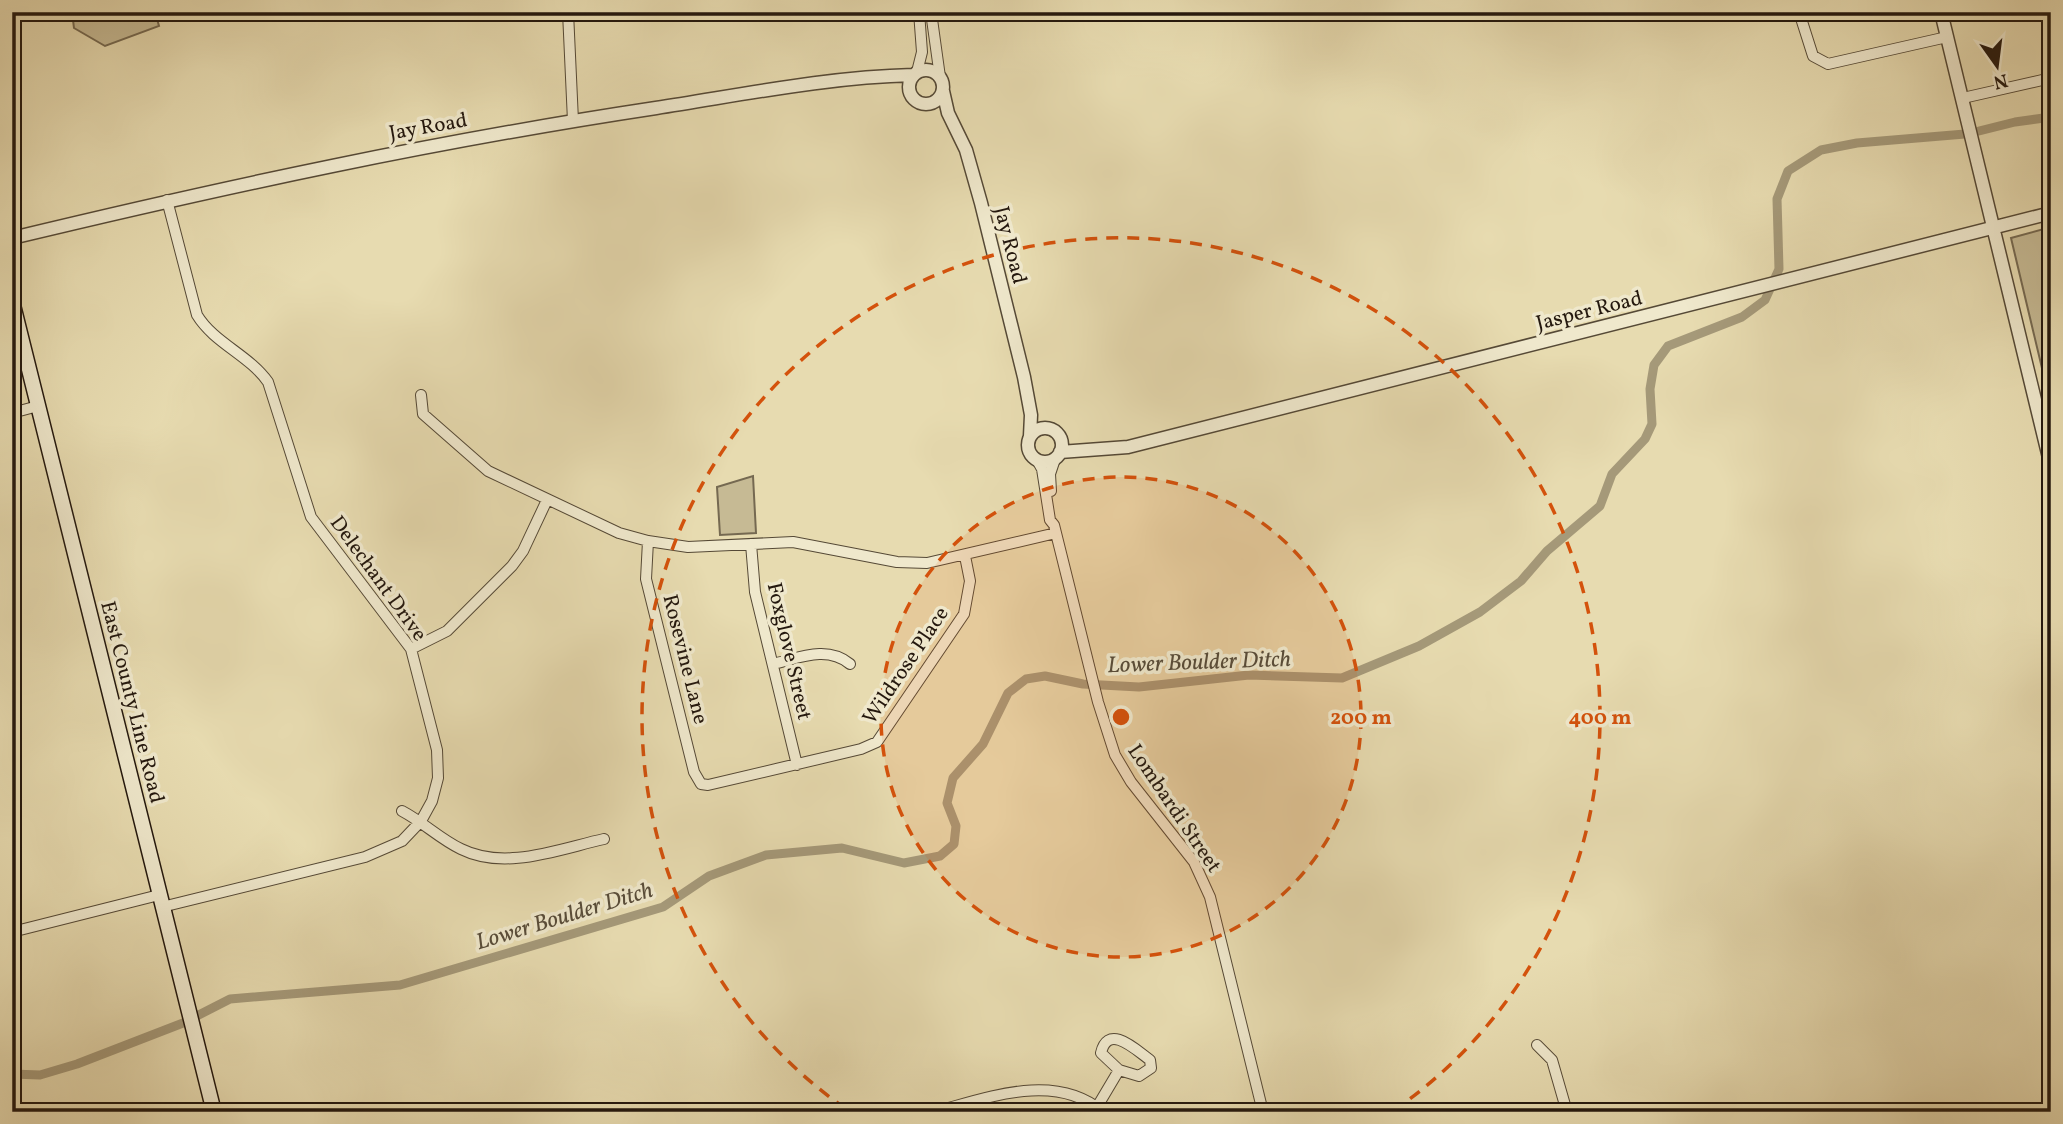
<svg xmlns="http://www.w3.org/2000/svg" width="2063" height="1124" font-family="Vollkorn,serif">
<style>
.green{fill:#c6ba94;stroke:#756951;stroke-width:2}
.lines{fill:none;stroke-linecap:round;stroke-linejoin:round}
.canal{stroke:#a59979;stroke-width:9}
.minor-casing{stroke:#554936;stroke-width:12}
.tertiary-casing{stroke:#554936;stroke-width:15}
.secondary-casing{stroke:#24180e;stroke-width:17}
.minor{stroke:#efe8cc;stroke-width:10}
.tertiary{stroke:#efe8cc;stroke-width:12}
.secondary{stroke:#efe8cc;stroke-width:14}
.ring{fill:none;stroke:#d4520c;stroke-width:3.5;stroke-dasharray:12 9}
.labels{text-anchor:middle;stroke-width:7;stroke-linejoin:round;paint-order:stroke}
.street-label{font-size:21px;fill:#24180e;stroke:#efe8cc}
.water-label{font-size:23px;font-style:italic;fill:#584c39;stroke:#efe8cc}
.centre{fill:#d4520c;stroke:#efe8cc;stroke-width:3.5}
.ring-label{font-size:21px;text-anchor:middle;font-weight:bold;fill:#d4520c;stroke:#efe8cc;stroke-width:7;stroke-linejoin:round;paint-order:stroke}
</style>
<rect width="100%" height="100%" fill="#e7dbb0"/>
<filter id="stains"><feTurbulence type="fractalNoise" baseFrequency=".00286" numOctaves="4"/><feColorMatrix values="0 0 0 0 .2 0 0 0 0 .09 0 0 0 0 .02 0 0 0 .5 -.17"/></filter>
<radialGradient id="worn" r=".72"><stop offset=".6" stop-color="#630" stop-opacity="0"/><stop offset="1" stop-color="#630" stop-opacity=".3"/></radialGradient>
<!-- green -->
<path class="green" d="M72,12h83l4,14 -54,20 -31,-18z
M2051,227v179l-40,-168z
M753,476l3,57 -36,2 -3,-48z"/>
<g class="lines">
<!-- canal -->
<path class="canal" d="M1979,131l36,-9 36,-5
M12,1074l28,1 37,-11 106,-41 47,-24 170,-14 263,-78 46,-31 57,-21 76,-7 62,15 36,-7 14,-12 2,-18 -9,-23 6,-25 30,-34 25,-51 18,-14 19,-3 38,8 56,3 110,-12 93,3 77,-32 61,-34 41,-31 26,-30 53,-45 12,-32 33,-35 7,-15 -2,-35 4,-24 14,-19 74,-29 23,-17 14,-31 -2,-70 11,-28 33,-21 36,-7 108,-9"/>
<!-- minor casing -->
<g class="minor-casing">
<path id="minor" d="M568,12l5,109
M931,12l9,65
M1799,12l14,44 15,8 119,-27
M917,72l5,-20 -3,-40
M1963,98l88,-20
M421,395l2,19 65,57 131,62 29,8 40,6 105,-5 104,20 30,1 129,-30
M12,413l26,-7
M1037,460l5,9 8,51 4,5 44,177 17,53 16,27 63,80 16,35 53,215
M1051,491l-1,-17 5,-15
M648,541l-2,38 48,193 7,12 7,1 153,-36 16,-7 87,-128 6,-33 -5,-25
M751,544l4,48 42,173
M411,649l36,-18 65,-65 11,-15 24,-51
M773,664c26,-6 54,-19 77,0
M402,811c21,11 38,28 59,38 44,22 98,0 143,-10
M162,907l203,-50 37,-16 19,-20 11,-20 6,-23 -1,-28 -26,-101 -100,-132 -43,-135c-19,-27 -54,-39 -71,-67l-30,-115
M12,932l147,-37
M1537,1045l15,15 15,52
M1097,1107l22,-37 20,6 12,-8 -1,-8c-15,-11 -42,-37 -49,-7l18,17
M934,1112c53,-14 121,-41 169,0"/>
</g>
<!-- tertiary casing -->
<g class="tertiary-casing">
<path id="tertiary" d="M1941,12l110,454
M909 87a17 17 0 1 1 34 0a17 17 0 1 1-34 0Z
M943,91l5,22 18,37 15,53 43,174 7,38 -1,21
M12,238c216,-52 425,-97 644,-130 85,-13 171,-31 257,-33
M1028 445a17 17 0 1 1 34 0a17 17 0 1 1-34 0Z
M1060,452l68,-5 923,-234"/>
</g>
<!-- secondary casing -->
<g class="secondary-casing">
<path id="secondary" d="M12,301l202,811"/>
</g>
<!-- minor -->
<use href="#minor" class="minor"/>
<!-- tertiary -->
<use href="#tertiary" class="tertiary"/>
<!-- secondary -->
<use href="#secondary" class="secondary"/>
</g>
<!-- distance rings -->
<circle cx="1121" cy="717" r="240" fill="#d4520c" fill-opacity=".12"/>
<g class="ring">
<circle cx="1121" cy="717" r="240"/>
<path d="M846 1109A479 479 0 1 1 1396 1109"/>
</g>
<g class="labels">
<!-- street labels -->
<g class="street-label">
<text transform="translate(428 126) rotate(-10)" y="7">Jay Road</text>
<text transform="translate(1011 245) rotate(76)" y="7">Jay Road</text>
<text transform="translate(1589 310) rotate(-14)" y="7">Jasper Road</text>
<text transform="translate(379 578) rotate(54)" y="7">Delechant Drive</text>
<text transform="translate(790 651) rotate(77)" y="7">Foxglove Street</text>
<text transform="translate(686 659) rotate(76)" y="7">Rosevine Lane</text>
<text transform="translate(905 665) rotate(-56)" y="7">Wildrose Place</text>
<text transform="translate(133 702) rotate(76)" y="7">East County Line Road</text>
<text transform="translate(1175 808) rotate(56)" y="7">Lombardi Street</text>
</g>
<!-- water labels -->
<g class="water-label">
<text transform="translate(1199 661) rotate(-2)" y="8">Lower Boulder Ditch</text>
<text transform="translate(564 915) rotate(-17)" y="8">Lower Boulder Ditch</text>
</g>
</g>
<circle cx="1121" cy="717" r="10" class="centre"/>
<g class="ring-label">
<text x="1361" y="724">200 m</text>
<text x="1600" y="724">400 m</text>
</g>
<!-- margin -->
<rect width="2063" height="1124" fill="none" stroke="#e7dbb0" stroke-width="42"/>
<rect x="14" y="14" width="2035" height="1096" fill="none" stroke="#24180e" stroke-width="3.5"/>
<rect x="21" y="21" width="2021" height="1082" fill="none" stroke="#24180e" stroke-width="2"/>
<!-- north arrow -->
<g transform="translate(1997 66) rotate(166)" stroke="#efe8cc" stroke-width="5" paint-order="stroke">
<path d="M0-5L12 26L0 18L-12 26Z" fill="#24180e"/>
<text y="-10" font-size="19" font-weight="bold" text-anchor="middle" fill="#24180e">N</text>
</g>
<rect width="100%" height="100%" filter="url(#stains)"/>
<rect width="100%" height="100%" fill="url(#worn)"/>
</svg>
